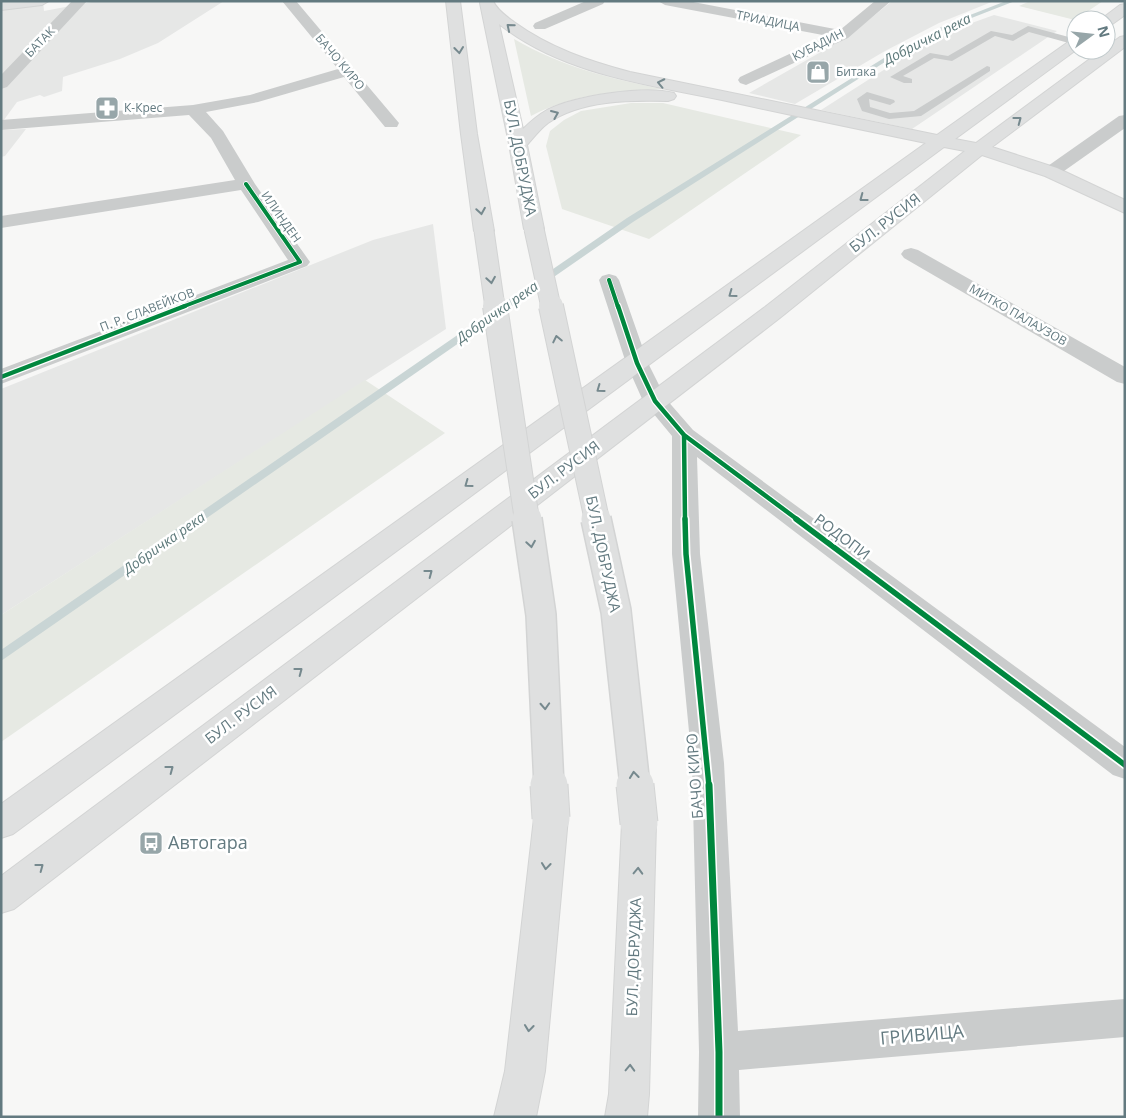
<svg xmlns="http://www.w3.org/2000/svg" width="1126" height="1118" font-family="'Open Sans',sans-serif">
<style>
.built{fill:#e6e7e6}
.green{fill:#e6e9e3}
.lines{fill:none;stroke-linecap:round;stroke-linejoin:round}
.stream{fill:#c9d5d5;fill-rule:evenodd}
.secondary-casing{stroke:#d3d4d4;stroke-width:2}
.lane{fill:#cacccc;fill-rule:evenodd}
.street{fill:#cacccc;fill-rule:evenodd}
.secondary{fill:#dfe0e0;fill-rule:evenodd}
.secondary-bridge-far3-casing{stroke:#d3d4d4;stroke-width:21;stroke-linecap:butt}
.secondary-bridge-far2-casing{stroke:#d3d4d4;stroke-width:26;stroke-linecap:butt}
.secondary-bridge-far1-casing{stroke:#d3d4d4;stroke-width:32;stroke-linecap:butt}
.secondary-bridge-casing{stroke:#d3d4d4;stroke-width:39;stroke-linecap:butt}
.secondary-bridge-far3{stroke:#dfe0e0;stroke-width:19}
.secondary-bridge-far2{stroke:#dfe0e0;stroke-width:24}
.secondary-bridge-far1{stroke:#dfe0e0;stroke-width:29}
.secondary-bridge{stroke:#dfe0e0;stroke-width:37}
.cycleway-far3-casing{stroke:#fff;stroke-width:5.5}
.cycleway-far2-casing{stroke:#fff;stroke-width:7}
.cycleway-far1-casing{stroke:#fff;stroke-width:9}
.cycleway-casing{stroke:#fff;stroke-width:10}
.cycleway-far3{stroke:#00873e;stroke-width:4}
.cycleway-far2{stroke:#00873e;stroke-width:4.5}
.cycleway-far1{stroke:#00873e;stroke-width:5.5}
.cycleway{stroke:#00873e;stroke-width:7}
.oneway{stroke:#76898e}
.labels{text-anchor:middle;stroke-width:5;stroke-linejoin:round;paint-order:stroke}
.far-street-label{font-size:12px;fill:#637a80;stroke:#fff}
.far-poi-label{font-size:12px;fill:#637a80;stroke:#fff;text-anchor:start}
.far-water-label{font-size:14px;font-style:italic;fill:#5e7a7b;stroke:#fff}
.street-label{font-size:15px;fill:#637a80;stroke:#fff}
.near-poi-label{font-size:18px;fill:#637a80;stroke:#fff;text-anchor:start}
.near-street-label{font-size:18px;fill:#637a80;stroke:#fff}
</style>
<rect width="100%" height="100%" fill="#f7f7f6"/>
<!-- built -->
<path class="built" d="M1,1h42l1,10 53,-10h127l-66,42 -38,16 -57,18 -1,14 -18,6 -4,-2 -23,7 -16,22z
M892,1h102l-55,22 -54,28 -90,53 -46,-11 100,-57z
M994,15l63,16 -145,98 -91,-19 83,-53 54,-29z
M26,129l-21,27 -4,1v-27z
M433,224l13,105 -445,286v-226l372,-149z"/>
<!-- green -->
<path class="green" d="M1030,1h73l-28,19 -56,-14z
M514,39c48,28 95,39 148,50 -48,2 -88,5 -131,27z
M631,103h32l138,32 -152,104 -87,-30 -16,-63 4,-15 14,-11 17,-9z
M365,380l80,53 -444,309v-127z"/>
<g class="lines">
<!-- stream -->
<path class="stream" d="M1006,1h9l-64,25 -55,29 -263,167 -632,439v-11l626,-432 265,-165 55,-29z"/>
<!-- secondary casing -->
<g class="secondary-casing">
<path id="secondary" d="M49,1l-7,4 -41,5v-8z
M446,1h14l17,133 17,97 -3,4 -7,2 -7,-2 -3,-4 -13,-97z
M481,1h12c4,9 14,16 21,21 36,26 75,39 116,50l307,63 134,-95 5,-1v11l-121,89 21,4 126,-93h4v-3l14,-10 5,-1v11l-133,100 65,21 68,32v13l-80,-37 -63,-21 -201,162 -767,592 -13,4v-37l764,-569 200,-156 -21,-4 -931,687 -12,4v-34l925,-661c-68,-14 -136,-28 -204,-43 -77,-16 -160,-26 -223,-76l24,105c8,-8 15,-14 24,-19 27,-14 98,-25 127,-17l2,3 -2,3 -6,2c-38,-1 -87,-1 -120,22 -8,6 -14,14 -21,22l17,84 -3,4 -7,2 -7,-2 -3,-4 -15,-85 -29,-141z
M1125,4v11l-14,10 -5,1v-6h-6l20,-15z
M551,803l12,5 5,10 -23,253 -9,46h-42l11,-46 29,-253 5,-10z
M639,808l12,4 5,11 -7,271 -2,23h-42l4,-23 13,-271 5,-11z"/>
</g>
<!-- lane -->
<path class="lane" d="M1028,26l48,13v6l-47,-13 -16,9 -18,-5 -43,25 -18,-3 -31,18 9,3v4h-8l-14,-6 40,-24 18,3 43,-25 21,4z
M987,66l3,1v4l-69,45 -32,3 -27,-8 -5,-12 10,-7 27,8 1,2 -5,3 -21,-6 1,8 20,6 24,-2z"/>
<!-- street -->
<path class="street" d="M72,1h15l-80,86 -6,2v-14z
M282,1h14l103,122 -2,4h-12l-41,-50 -86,25 -52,10 17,19 32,53 55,78 -3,4 -306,118v-15l287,-109 -47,-70 -240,38v-12l234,-36 -24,-42 -22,-23 -188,15v-10l192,-15 57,-10 88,-26z
M586,1h19l-2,3 -58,25h-10l-2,-3 2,-3z
M658,1h30l152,29 35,-29h16l-43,37 -102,47 -6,-2 -2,-3 2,-3 88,-41 -163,-31z
M1125,115v13l-68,48 -6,1 -6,-1 -3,-4 3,-4 74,-52z
M911,248l7,2 207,117v17l-8,-2 -213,-124 -3,-4 3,-4z
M609,274l7,2 3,4 29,83 18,36 27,31 432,317v32l-12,-4 -416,-318 3,97 24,209 14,268 387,-32v38l-386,33 1,47h-42l1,-65 -7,-289 -20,-209v-118l-29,-35 -17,-38 -27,-83 3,-4z"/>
<!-- secondary -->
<use href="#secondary" class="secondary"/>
<!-- secondary-bridge-far3 casing -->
<g class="secondary-bridge-far3-casing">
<path id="secondary-bridge-far3" d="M534,229l17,78
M484,231l11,76"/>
</g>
<!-- secondary-bridge-far2 casing -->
<g class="secondary-bridge-far2-casing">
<path id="secondary-bridge-far2" d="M495,306l32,214
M551,306l46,214"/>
</g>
<!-- secondary-bridge-far1 casing -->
<g class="secondary-bridge-far1-casing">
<path id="secondary-bridge-far1" d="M527,519l14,96 8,171
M596,519l20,92 19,175"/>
</g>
<!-- secondary-bridge casing -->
<g class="secondary-bridge-casing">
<path id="secondary-bridge" d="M549,785l2,33
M635,785l4,38"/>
</g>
<!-- secondary-bridge-far3 -->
<use href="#secondary-bridge-far3" class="secondary-bridge-far3"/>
<!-- secondary-bridge-far2 -->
<use href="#secondary-bridge-far2" class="secondary-bridge-far2"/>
<!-- secondary-bridge-far1 -->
<use href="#secondary-bridge-far1" class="secondary-bridge-far1"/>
<!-- secondary-bridge -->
<use href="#secondary-bridge" class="secondary-bridge"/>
<!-- cycleway-far3 casing -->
<g class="cycleway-far3-casing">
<path id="cycleway-far3" d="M609,280l9,27
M182,307l118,-45 -54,-78"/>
</g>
<!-- cycleway-far2 casing -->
<g class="cycleway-far2-casing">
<path id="cycleway-far2" d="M618,306l19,57 18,38 29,34 114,85
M1,377l184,-71
M684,435l1,85"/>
</g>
<!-- cycleway-far1 casing -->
<g class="cycleway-far1-casing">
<path id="cycleway-far1" d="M685,519l1,35 23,232
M796,519l329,246"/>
</g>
<!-- cycleway casing -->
<g class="cycleway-casing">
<path id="cycleway" d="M709,785l10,267v65"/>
</g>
<!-- cycleway-far3 -->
<use href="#cycleway-far3" class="cycleway-far3"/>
<!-- cycleway-far2 -->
<use href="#cycleway-far2" class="cycleway-far2"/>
<!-- cycleway-far1 -->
<use href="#cycleway-far1" class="cycleway-far1"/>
<!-- cycleway -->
<use href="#cycleway" class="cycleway"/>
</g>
<!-- one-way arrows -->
<defs><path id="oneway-chevron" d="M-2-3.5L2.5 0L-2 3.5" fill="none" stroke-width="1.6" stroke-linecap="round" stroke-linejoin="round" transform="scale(1.25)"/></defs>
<g class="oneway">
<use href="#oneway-chevron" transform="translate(510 27) rotate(-140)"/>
<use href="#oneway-chevron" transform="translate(459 50) rotate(83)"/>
<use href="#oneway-chevron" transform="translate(661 83) rotate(-168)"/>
<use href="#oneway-chevron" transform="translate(555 114) rotate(-23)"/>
<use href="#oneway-chevron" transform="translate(1018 120) rotate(-37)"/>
<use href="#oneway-chevron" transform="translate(863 198) rotate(143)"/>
<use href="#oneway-chevron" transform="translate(481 211) rotate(81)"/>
<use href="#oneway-chevron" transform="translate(491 280) rotate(81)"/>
<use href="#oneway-chevron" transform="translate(732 294) rotate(144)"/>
<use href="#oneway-chevron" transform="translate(557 339) rotate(-102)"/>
<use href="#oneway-chevron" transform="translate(600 389) rotate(144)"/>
<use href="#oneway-chevron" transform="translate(468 484) rotate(144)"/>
<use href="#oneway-chevron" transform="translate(531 544) rotate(81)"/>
<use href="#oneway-chevron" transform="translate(429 573) rotate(-37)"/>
<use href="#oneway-chevron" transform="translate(299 671) rotate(-37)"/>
<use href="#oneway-chevron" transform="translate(545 706) rotate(87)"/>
<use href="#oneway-chevron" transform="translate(170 769) rotate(-37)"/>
<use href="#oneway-chevron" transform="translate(634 775) rotate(-96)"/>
<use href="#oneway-chevron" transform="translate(546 866) rotate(96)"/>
<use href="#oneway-chevron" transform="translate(40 867) rotate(-37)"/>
<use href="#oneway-chevron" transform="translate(638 871) rotate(-88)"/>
<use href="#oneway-chevron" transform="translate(529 1028) rotate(96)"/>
<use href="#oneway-chevron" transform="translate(630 1068) rotate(-88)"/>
</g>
<!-- icons -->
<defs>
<g id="shop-square" transform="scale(1.25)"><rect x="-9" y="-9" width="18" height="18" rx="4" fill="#97a6a9" stroke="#fff"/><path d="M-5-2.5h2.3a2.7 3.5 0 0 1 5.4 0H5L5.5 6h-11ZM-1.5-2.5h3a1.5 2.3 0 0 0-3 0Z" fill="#fff"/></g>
<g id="pharmacy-square" transform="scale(1.25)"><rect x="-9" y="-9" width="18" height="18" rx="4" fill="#97a6a9" stroke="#fff"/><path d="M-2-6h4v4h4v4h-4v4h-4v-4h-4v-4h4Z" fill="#fff"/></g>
<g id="bus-square" transform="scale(1.25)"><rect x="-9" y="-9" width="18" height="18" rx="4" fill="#97a6a9" stroke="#fff"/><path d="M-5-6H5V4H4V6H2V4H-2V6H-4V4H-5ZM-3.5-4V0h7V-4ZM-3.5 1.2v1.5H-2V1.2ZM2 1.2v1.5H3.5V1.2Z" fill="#fff"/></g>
</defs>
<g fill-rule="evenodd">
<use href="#shop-square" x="818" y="72"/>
<use href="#pharmacy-square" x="107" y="108"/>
<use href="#bus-square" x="151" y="843"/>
</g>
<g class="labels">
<!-- far-street labels -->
<g class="far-street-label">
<text transform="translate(768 21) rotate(11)" y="4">ТРИАДИЦА</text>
<text transform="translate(40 42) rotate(-46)" y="4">БАТАК</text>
<text transform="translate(818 45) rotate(-27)" y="4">КУБАДИН</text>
<text transform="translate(340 62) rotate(50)" y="4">БАЧО КИРО</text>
<text transform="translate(281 217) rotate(55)" y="4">ИЛИНДЕН</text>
<text transform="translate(147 310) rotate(-21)" y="4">П. Р. СЛАВЕЙКОВ</text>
<text transform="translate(1018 315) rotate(30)" y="4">МИТКО ПАЛАУЗОВ</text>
</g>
<!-- far-poi labels -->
<g class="far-poi-label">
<text x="836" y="76">Битака</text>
<text x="124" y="112">К-Крес</text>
</g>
<!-- far-water labels -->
<g class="far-water-label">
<text transform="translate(927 39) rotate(-27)" y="5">Добричка река</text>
<text transform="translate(497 312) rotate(-35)" y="5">Добричка река</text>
<text transform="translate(164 543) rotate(-35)" y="5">Добричка река</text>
</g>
<!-- street labels -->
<g class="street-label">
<text transform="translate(520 158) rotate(79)" y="5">БУЛ. ДОБРУДЖА</text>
<text transform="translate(885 223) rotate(-38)" y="5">БУЛ. РУСИЯ</text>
<text transform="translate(564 470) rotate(-37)" y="5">БУЛ. РУСИЯ</text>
<text transform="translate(842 537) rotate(37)" y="5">РОДОПИ</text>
<text transform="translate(603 554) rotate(78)" y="5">БУЛ. ДОБРУДЖА</text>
<text transform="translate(241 715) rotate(-37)" y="5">БУЛ. РУСИЯ</text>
<text transform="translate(695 776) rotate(-94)" y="5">БАЧО КИРО</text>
<text transform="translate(634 957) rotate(-88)" y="5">БУЛ. ДОБРУДЖА</text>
</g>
<!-- near-poi labels -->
<g class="near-poi-label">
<text x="168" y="849">Aвтогара</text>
</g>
<!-- near-street labels -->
<g class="near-street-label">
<text transform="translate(922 1035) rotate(-5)" y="6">ГРИВИЦА</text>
</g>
</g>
<!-- border -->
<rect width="1126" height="1118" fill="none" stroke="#637a80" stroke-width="5"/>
<!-- north arrow -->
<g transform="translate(1091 35) rotate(75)"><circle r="24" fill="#ffffff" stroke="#c1cacc"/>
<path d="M0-4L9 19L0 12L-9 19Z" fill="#97a6a9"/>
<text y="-8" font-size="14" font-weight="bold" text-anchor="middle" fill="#637a80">N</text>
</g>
</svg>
